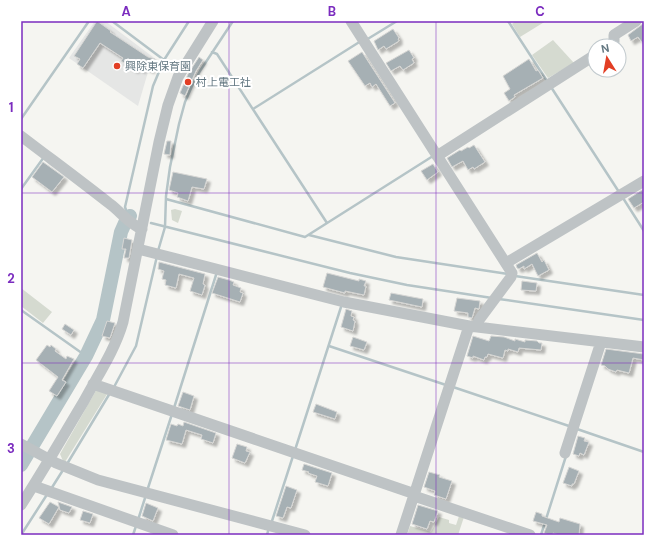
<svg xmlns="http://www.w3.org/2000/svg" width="665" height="556" font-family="'DM Sans','Noto Sans JP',sans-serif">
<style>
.built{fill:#e5e6e5}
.green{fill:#d5dad0}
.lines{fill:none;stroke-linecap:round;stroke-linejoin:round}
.stream{stroke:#b5c4c7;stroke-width:2.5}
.river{stroke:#b5c4c7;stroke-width:14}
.building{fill:#a6b0b4;stroke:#d6d6d4;filter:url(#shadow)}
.minor{stroke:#bec3c5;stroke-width:11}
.grid{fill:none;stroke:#7b2cbf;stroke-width:1;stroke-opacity:0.55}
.poi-dot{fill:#e23e24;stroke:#fff;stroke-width:1.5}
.labels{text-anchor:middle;stroke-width:4;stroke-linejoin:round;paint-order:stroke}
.poi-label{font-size:11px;fill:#647882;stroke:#fff;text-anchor:start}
.neatline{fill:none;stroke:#7b2cbf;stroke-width:1.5}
.grid-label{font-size:13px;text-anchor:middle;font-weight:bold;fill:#7b2cbf}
</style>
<defs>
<filter id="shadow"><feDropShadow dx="3.5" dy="3.5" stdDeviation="1" flood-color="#0004"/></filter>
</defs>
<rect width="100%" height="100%" fill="#f5f5f1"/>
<!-- built -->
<path class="built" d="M95,21h10l52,39 -6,13 -3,-1 -10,34 -69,-48z"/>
<!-- green -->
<path class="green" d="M516,21h30l-26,16 -8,-13z
M553,40l21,23 -26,15 -16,-23z
M175,209l7,2 -4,12 -6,-3 -1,-10z
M21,288l31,24 -9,11 -22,-17z
M98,387l11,4 -44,71 -2,-1 -3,-7z
M459,516l5,1 -6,18h-51l3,-9 21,6 8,-15 10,3v3l7,2z"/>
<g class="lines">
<!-- stream -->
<path class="stream" d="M112,21l52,39
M508,21l39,60
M366,40l31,-19
M212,52l5,2 110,169
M551,87l68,105
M253,109l108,-68
M21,119l68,-98
M21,189l23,-32
M623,198l21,33
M166,199l139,38 128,-81
M127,213l-2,-6 28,-121 11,-26 25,-39
M151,223l199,50 57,12 85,13
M309,235l87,22 112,17
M158,251l7,-24 1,-31 4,-29 9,-43 6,-22 7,-16 8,-15 33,-50
M515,276l129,19
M499,299l145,21
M21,310l65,46
M329,346l117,39
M114,387l22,-41 21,-90
M453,387l116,39
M174,408l42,-133
M577,429l67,23
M295,450l46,-143
M67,464l43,-71
M148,488l24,-74
M51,489l12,-19
M138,520l7,-22
M272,521l21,-65
M21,535l27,-42
M133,535l3,-9
M267,535l1,-4
M541,535l25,-79"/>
<!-- river -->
<path class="river" d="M21,465l65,-109 17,-36 18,-88 4,-9 5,-7"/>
</g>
<!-- building -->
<path class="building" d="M97,21l14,10 -1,1 38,25 7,2 -4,11 -7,-3 -2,3 -5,-3 -2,3 -14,-9 2,-3 -23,-15 -17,25 -6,-4 3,-5 -6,-3z
M644,23v22l-6,-8 -7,4 -3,-6z
M393,29l6,9 -1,1 1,2 -13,8 -2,-3 -6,4 -4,-9z
M409,50l5,8 -2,1 2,4 -11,7 -3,-4 -9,5 -5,-8z
M362,52l33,51 -5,3 -14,-22 -4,3 -2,-4 -5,3 -17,-25z
M199,57l4,3 -7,11 -11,25 -5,-3 8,-19z
M529,59l7,12 2,-1 5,8 -29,17 1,2 -6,4 -5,-8 6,-4 -7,-13z
M167,141h4l-1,14 -6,-1z
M474,145l11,17 -11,7 -1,-2 -5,3 -5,-9 -11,6 -5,-9 13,-8 1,1 7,-4 1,1z
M43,162l21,15 -12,15 -20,-15z
M433,164l5,8 -11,8 -6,-9z
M173,172l34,7 -3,10 -12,-2 -4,14 -11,-4 1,-4 -9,-3z
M642,190l2,3v9l-10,6 -6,-9z
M124,238l8,2 -3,18h-5l2,-9h-4z
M537,253l5,9 2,-2 5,10 -11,6 -6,-12 -8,5v-3l-5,3 -2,-1 -1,-3z
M159,262l46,12 -2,10 2,1 -3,10 -12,-4 4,-13 -15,-4 -3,14 -11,-3 1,-5 -4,-1 2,-8 -6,-2z
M327,273l32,8v-2l7,2 -2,5h2l-2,9 -19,-4v2l-22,-6z
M218,277l11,3 5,2 -1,3 8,3 -1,4 3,1 -3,9 -28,-9z
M522,281l15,2 -1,8 -15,-1z
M391,293l32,6 -1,8 -33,-7z
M457,298l23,3 -1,8 -4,-1 -3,10 -4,-1v-4l-14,-2z
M346,309l6,2 -1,5 3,1 -1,3 2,1 -2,10 -12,-4z
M107,321l8,2 -5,15 -8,-2z
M65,324l9,6 -3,5 -9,-6z
M473,336l16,5 2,-5 13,1 11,4v-2l10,3v-2l12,1 2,2h3l-1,7 -22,-2 -1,4 -10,-3v2l-3,-1 -2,8 -15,-4 -1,3h-2l-1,3 -11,-4v2l-6,-2z
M353,337l14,5 -3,8 -14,-4z
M47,345l3,2 1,-2 5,4 -1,2 11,8 1,-3 7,3 -12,21 4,2 -9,14 -8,-5 9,-14 -22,-17z
M606,349l38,5v6l-11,-2 -4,15 -12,-3 -1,2 -8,-3 -3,-3 -4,-1z
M183,392l11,4 -4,14 -12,-4z
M316,404l21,8 -2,7 -22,-7z
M184,422l32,11 -3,10 -12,-4 1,-4 -16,-5 -4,14 -16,-4 5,-16 6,2 1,-2 5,2z
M578,436l7,2 -1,3 5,1 -5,13 -4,-2 -1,3 -6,-2z
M237,444l10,3 -1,4 4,1 -5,11 -13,-5z
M304,464l28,9 -4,13 -13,-4 2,-6 -9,-3 1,-1 -7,-2z
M569,467l10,4 -5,13h-2v2l-9,-3z
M429,472l11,3 -1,2 13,4 -6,18 -12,-4 1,-4 -11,-4z
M286,486l11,4 -6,18 -4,-1 -4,11 -7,-2z
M50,502l9,5 -10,17 -10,-6z
M58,502l14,5 -3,6 -9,-3z
M146,503l12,5 -5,13 -11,-5z
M418,505l20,6 -4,11 -4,-1 -3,8 -15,-5z
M83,511l10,3 -3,9 -10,-3z
M536,512l6,2v2l17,6 1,-4 20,6 -1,11h-20l-6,-2v2h-4l-5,-2 3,-8 -14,-4z"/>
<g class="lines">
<!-- minor -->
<path class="minor" d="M351,21l161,252 -1,4 -32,43 -2,6
M609,46l5,-4v-7l22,-14
M21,136c30,23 60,45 89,68 11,8 19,20 32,25
M437,156l158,-101
M138,249l206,53 125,24 175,21
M506,263l138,-82
M93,384l322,110
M21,444l35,19 42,17 207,55
M565,453l36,-111
M34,486l139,49
M414,496l116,39
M21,505c22,-34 42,-69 63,-104 14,-26 31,-51 39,-79l36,-180 9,-37 10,-28 35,-56
M401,535l68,-209"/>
</g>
<!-- grid -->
<path class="grid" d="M229,21v514M436,21v514M21,193h623M21,363h623"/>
<!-- markers -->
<g class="poi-dot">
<circle cx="117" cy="66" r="4"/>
<circle cx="188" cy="82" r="4"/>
</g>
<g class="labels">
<!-- poi labels -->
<g class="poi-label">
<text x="125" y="70">興除東保育園</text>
<text x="196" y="86">村上電工社</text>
</g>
</g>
<!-- border -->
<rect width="665" height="556" fill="none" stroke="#ffffff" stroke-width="44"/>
<!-- north arrow -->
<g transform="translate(607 58) rotate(349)"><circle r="19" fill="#ffffff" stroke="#c1c9cd"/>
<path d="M0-3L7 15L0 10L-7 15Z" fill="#e23e24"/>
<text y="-6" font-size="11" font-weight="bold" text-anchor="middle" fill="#647882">N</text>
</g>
<rect x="22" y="22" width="621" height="512" class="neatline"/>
<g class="grid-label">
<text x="126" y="16">A</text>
<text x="332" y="16">B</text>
<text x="540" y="16">C</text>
<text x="11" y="112">1</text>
<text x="11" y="283">2</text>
<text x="11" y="453">3</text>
</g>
</svg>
